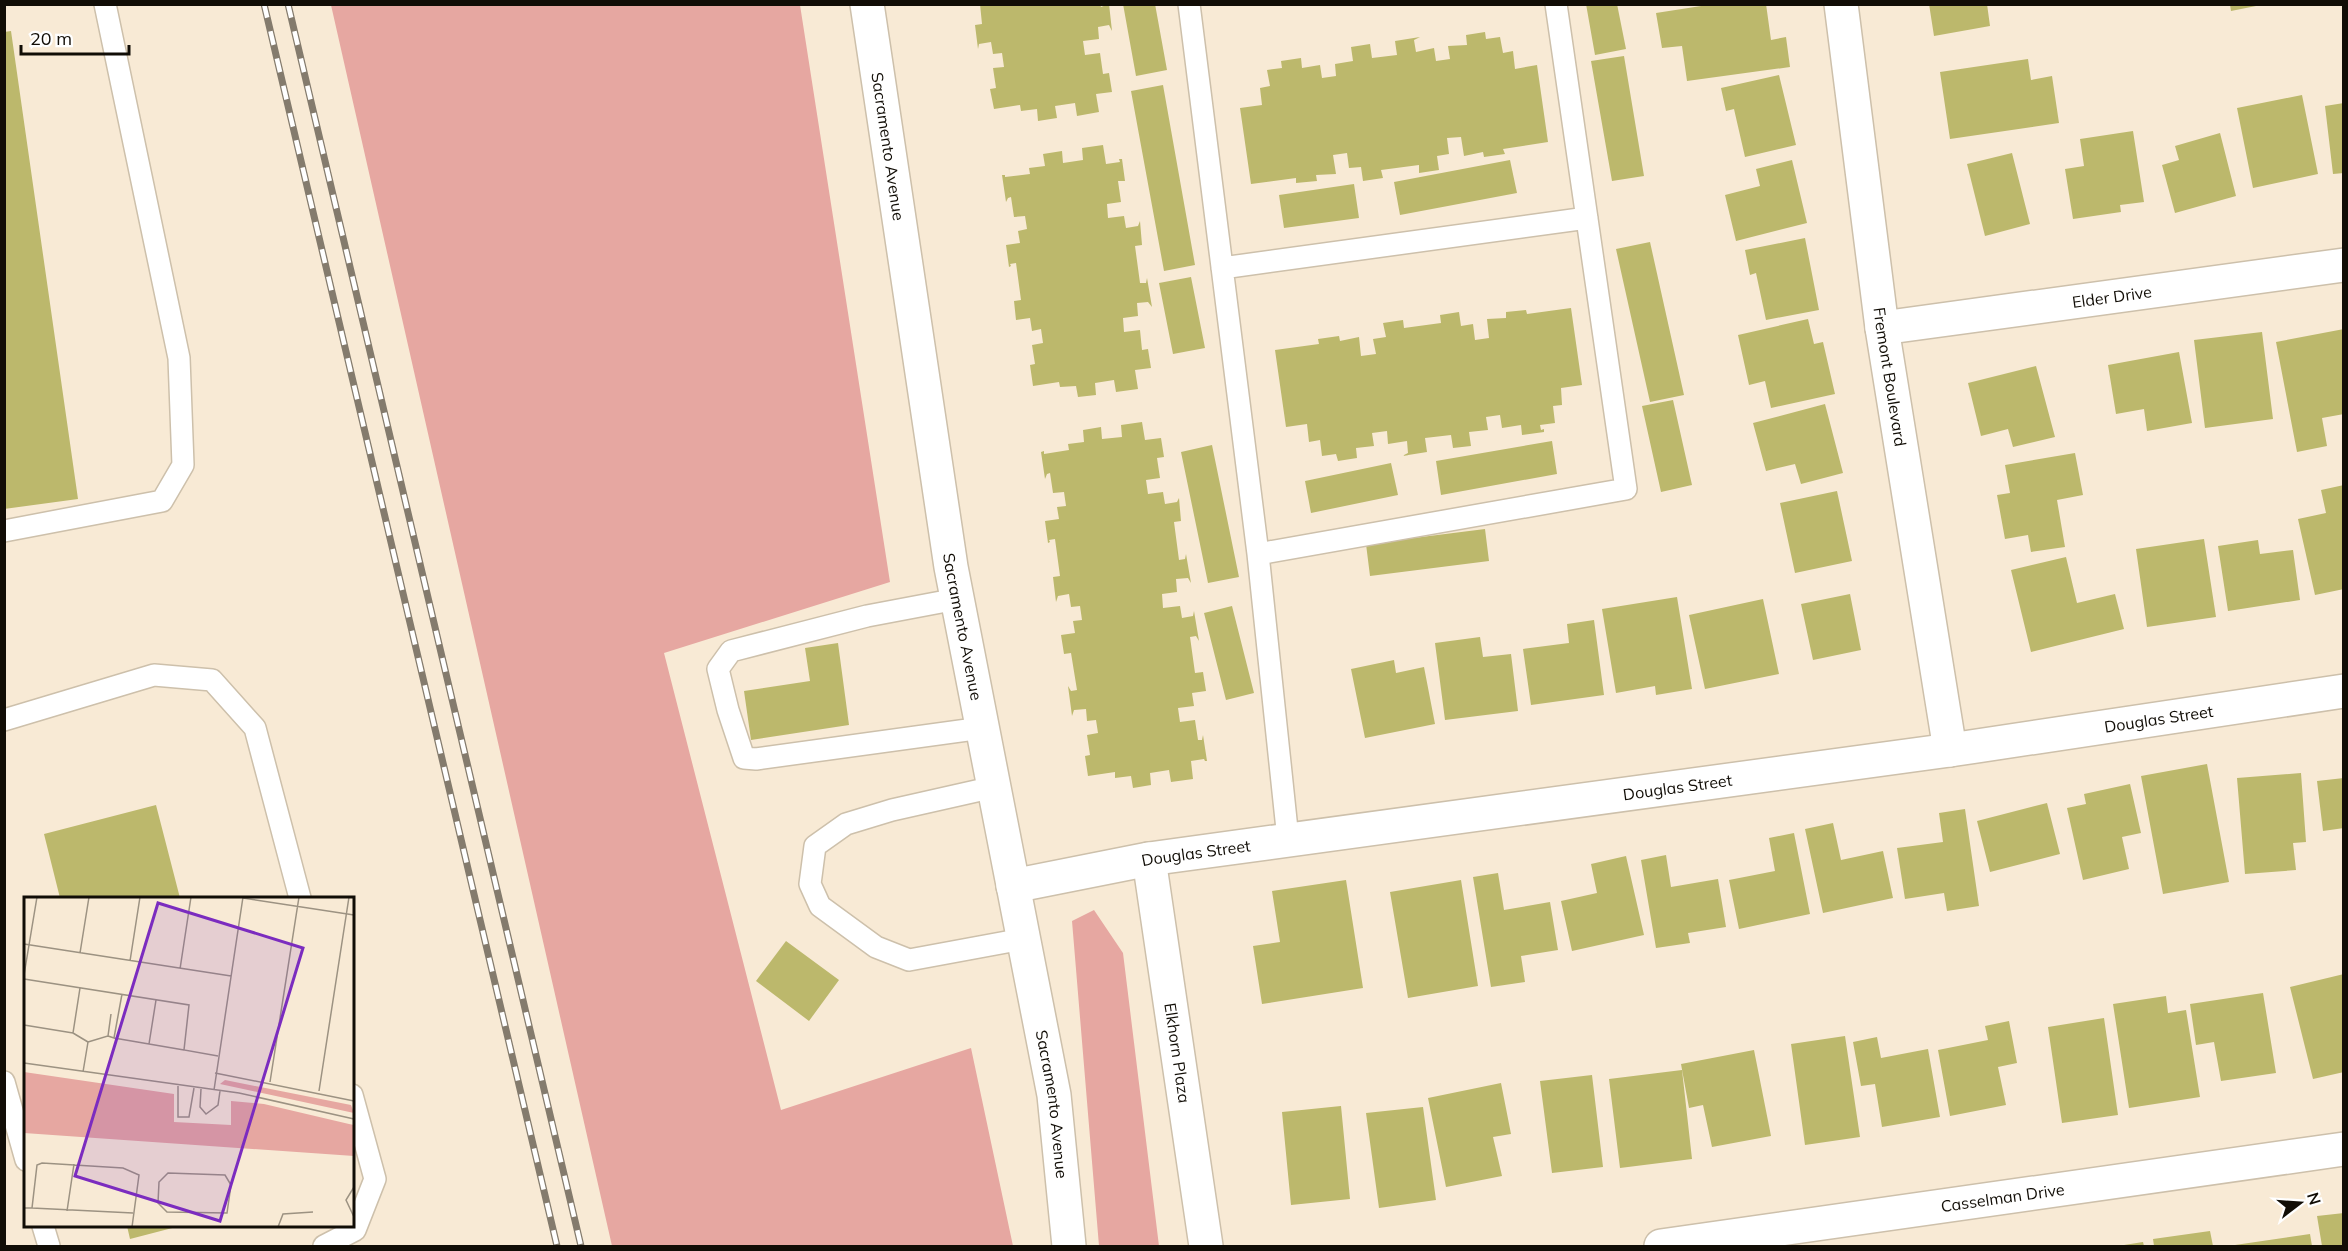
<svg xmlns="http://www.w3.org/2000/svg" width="2348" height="1251" font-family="Mulish,sans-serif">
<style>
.green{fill:#e6a7a1}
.building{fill:#bcb86c}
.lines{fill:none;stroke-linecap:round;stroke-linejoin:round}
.service-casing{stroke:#cdc0ab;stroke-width:24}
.minor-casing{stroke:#cdc0ab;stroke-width:36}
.secondary-casing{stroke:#cdc0ab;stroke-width:36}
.service{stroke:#fff;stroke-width:21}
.minor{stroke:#fff;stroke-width:33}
.secondary{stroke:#fff;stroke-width:33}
.rail-casing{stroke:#847b6d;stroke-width:7}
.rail{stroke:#fff;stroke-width:4.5;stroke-dasharray:14;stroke-linecap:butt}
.labels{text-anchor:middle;stroke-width:4.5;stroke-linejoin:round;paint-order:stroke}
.street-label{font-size:16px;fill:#110d06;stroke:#fff}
.inset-road{fill:none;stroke:#9c9282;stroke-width:1.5}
.view{fill:#7b2cbf;fill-opacity:0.15;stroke:#7b2cbf;stroke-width:3}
.inset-edge{fill:none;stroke:#110d06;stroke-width:3}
</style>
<rect width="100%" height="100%" fill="#f8ead5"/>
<!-- green -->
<path class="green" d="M331,5h469l90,577 -226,71 117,457 190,-62 42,198h-401z
M1094,910l29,43 36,293h-60l-27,-325z"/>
<!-- building -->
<path class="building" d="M980,4h120l1,3 8,-3 3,27 -3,-6 -11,2 1,12 -16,2 2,14 15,-2 3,21 6,-1 3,19 -16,2 3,18 -22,4 -2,-13 -20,3 2,12 -19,3 -1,-12 -16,2 -1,-6 -26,4 -4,-20 6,-1 -3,-20 11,-1 -2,-14 -9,1 -2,-12 -12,2 -1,5 -3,-24 7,-1z
M1123,4h32l12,66 -31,6z
M1586,4h31l9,45 -31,6z
M1714,4h52l5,36 15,-3 4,30 -103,14 -5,-35 -20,2 -6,-35z
M1929,4h58l3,22 -56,10z
M2230,5h26v1l-25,5z
M11,31l67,468 -74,10v-477z
M1485,32l1,7 14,-2 3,16 10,-2 2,18 22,-4 11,77 -45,7 2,5 -21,3 -1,-5 -19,4 -3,-19 -14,1 2,16 -12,2 2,14 -20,3v-8l-38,5 2,8 -20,3 -2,-14 -12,1 -2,-15 -14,2 3,19 -20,1 1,6 -21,2v-5l-45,6 -11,-76 22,-3 -2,-17 10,-2 -3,-16 15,-2 -1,-7 20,-3 1,10 18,-3 2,13 14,-2 -1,-12 18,-3 -2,-14 19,-3 2,14 25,-3 -2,-14 25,-4 -6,3 2,12 18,-4 2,13 14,-2 -2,-13 19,-1 -1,-10z
M1624,56l20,120 -32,5 -21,-120z
M2028,59l3,21 21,-4 7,47 -109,16 -10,-67z
M1779,75l17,70 -51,12 -11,-48 -8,2 -5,-23z
M1163,85l32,180 -31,6 -33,-180z
M2302,95l16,79 -65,14 -16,-80z
M2344,103v70l-11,1 -8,-68z
M2133,131l11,71 -24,3 1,7 -48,7 -8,-50 19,-3 -4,-27z
M2220,133l16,63 -61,17 -13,-48 17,-5 -4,-14z
M1103,145l3,19 14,-2 -1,-3h3l3,22h-7l3,21 -14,2 1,14 16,-2 2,12 12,-2 2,-5 2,24 -7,1 5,37h6l1,-5 5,29 -4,-5 -11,1 1,13 -15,2 1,14 16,-2 2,20 6,-1 3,19 -16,2 3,19 -22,3 -2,-12 -19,3 1,12 -18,2 -2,-11 -16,1 -1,-5 -26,4 -3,-21 5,-1 -3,-19 11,-2 -2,-14 -9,2 -2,-13 -14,2 -2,-19 7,-1 -5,-37 -6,1 1,2 -2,1 -3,-22 14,-2 -2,-12 9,-2 -2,-13 -11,1 -3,-20 -3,1 -2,4 -4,-27h3v2l25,-3 -1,-6 16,-2 -2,-12 19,-3 1,12 20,-3 -1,-12z
M2012,153l18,71 -45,12 -18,-72z
M1510,160l7,33 -117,22 -6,-33z
M1792,160l15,63 -71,18 -11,-46 35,-9 -4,-17z
M1354,184l5,34 -75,10 -5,-33z
M1805,238l14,72 -53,10 -10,-47 -6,2 -5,-25z
M1650,242l34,153 -34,7 -34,-153z
M1191,277l14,71 -32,6 -14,-71z
M1571,308l11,77 -21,3 1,17 -9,1 2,17 -15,2 1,5 3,-1v3l-22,3 -1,-10 -19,3 -2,-13 -14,2 2,13 -19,2 2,14 -18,2 -2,-13 -26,3 2,14 -25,4 6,-3 -1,-12 -19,3 -1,-13 -15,2 2,13 -18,2 1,10 -19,3 -2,-7 -14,2 -2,-16 -11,2 -2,-18 -21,3 -11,-77 44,-6 -1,-5 21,-3 1,5 19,-4 2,19 15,-2 -3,-15 13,-2 -3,-14 20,-3 1,8 37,-5 -1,-8 19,-3 2,14 12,-2 2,16 14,-2 -2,-19 19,-1v-6l20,-2 1,4z
M1808,319l6,25 9,-2 12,52 -64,14 -6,-27 -16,4 -11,-50z
M2344,329v85l-22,4 5,28 -30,6 -21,-110z
M2262,332l11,87 -68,9 -11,-88z
M2179,352l13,71 -45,8 -3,-22 -28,5 -8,-49z
M2036,366l19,71 -42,10 -5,-18 -27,7 -13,-53z
M1673,400l19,85 -31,7 -19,-86z
M1825,404l18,69 -42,11 -6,-20 -29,7 -13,-48z
M1142,422l3,18 16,-2 3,19 -7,1 3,20 -14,2 2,14 15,-2 2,12 12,-2 2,-4 2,23 -7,1 5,38 6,-1 1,-5 5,29 -3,-5 -12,1 1,13 -15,2 1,14 17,-2 2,12 11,-2 1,-5 5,30 -3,-5 -6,1 5,36 8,-1 3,19 -14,2 2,13 -16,2 2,14 15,-2 3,20h4l1,-5 4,26h-2l-1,-2 -13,2 2,18 -22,3 -2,-12 -19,3 1,12 -18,3 -2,-12 -16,2v-6l-27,4 -3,-20 5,-1 -3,-20 11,-2 -2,-13 -9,1 -1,-12 -12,1 -2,6 -4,-30 3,5 6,-1 -6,-37 -7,1 -3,-19 14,-2 -2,-12 9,-1 -2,-14 -9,1 -2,-13 -11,2 -2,6 -3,-25 7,-1 -5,-37 -6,1 1,2 -2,1 -3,-22 14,-2 -2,-12 9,-1 -2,-14 -11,1 -3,-20 -3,1 -2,5 -4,-27 3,-1v3l25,-4 -1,-6 16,-2 -1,-12 18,-3 1,12 20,-2 -1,-12z
M1552,441l5,33 -116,21 -5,-34z
M1212,445l27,132 -31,6 -27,-131z
M2075,453l8,42 -26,5 8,47 -34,5 -3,-17 -23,4 -8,-44 13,-2 -5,-28z
M1391,463l7,32 -87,18 -6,-32z
M2344,485v104l-29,6 -17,-76 28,-6 -5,-23z
M1837,491l15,70 -57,12 -15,-70z
M1485,529l4,32 -119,15 -4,-32z
M2204,539l12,78 -69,10 -11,-78z
M2258,540l2,14 33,-4 7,50 -72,11 -10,-65z
M2066,557l11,46 38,-9 9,35 -93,23 -20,-82z
M1850,594l11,56 -48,10 -12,-56z
M1677,597l15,92 -36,6 -1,-9 -39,7 -14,-84z
M1763,599l16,75 -74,15 -16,-74z
M1232,606l22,87 -28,7 -22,-87z
M1594,620l10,75 -73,10 -8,-56 46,-6 -2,-19z
M1480,637l3,20 28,-3 7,57 -73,9 -10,-77z
M838,643l11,82 -98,15 -7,-49 66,-10 -5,-33z
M1394,660l2,13 28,-6 11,57 -70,14 -14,-69z
M2207,764l22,118 -66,12 -22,-118z
M2301,773l5,69 -13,1 3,27 -51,4 -8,-96z
M2344,778v50l-21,3 -6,-50z
M2130,784l11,49 -19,4 7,32 -46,11 -16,-72 19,-4 -2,-10z
M2047,803l13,51 -70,18 -13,-51z
M156,805l24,93h-120l-16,-64z
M1965,809l14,97 -32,5 -3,-18 -39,6 -8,-51 46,-6 -4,-29z
M1833,823l8,37 42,-9 10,47 -70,15 -18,-84z
M1794,833l16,81 -71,15 -10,-49 46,-9 -6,-33z
M1666,855l5,32 47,-8 8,48 -38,6 2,10 -34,5 -15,-88z
M1626,856l18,79 -72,16 -11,-50 36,-8 -6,-29z
M1498,873l6,37 46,-8 8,48 -37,6 4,26 -34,5 -18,-110z
M1346,880l17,108 -101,16 -9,-58 27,-4 -8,-51z
M1461,880l17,106 -70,12 -18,-106z
M786,941l53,39 -30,41 -53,-40z
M2344,974v98l-31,7 -23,-92z
M2263,993l13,80 -55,8 -7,-39 -18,3 -6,-41z
M2166,996l2,17 18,-3 14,87 -71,11 -16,-104z
M2104,1018l14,97 -56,8 -14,-96z
M2009,1021l8,42 -19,4 8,38 -56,11 -12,-66 50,-10 -3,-14z
M1845,1036l15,101 -55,8 -14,-101z
M1877,1037l4,21 47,-9 12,68 -58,10 -7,-43 -14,2 -8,-44z
M1754,1050l17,86 -59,11 -9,-42 -14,3 -8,-44z
M1682,1070l10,89 -72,9 -11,-89z
M1592,1075l11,92 -51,6 -12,-92z
M1501,1083l10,51 -18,3 9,39 -56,11 -18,-89z
M1341,1106l9,93 -59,6 -9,-93z
M1423,1107l13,93 -57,8 -13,-95z
M2344,1213v33h-22l-5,-30z
M127,1226h53l-50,13z
M2210,1231l3,15h-59l-1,-7z
M2310,1234l2,12h-77v-1z
M2143,1242l1,4h-19l-1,-1z"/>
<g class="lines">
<!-- service casing -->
<g class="service-casing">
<path id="service" d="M1189,4l69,550
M1222,268l365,-50
M4,531l158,-30 21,-36 -4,-107 -74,-354
M957,599l-90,17 -136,35 -13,18 10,41 16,48 12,1 226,-31
M4,720l150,-45 58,5 43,48 45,170
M994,787l-102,23 -46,14 -31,22 -5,38 10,22 56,41 33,13 114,-21
M1288,839l-30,-285 368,-65 -70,-485
M4,1082l22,78
M43,1226l6,20
M324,1246l31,-16 20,-51 -23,-84"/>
</g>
<!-- minor casing -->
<g class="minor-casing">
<g id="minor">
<path id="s1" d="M1841,4l41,324 68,422"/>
<path id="s2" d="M1882,328l462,-63"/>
<path id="s3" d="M1149,859l57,387"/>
<path id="s4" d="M1013,886l136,-27 801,-109 394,-59"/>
<path id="s5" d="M1661,1246l683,-97"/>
</g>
</g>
<!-- secondary casing -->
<g class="secondary-casing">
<g id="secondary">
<path id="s6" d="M867,4l84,563 103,528 15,151"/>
</g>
</g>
<!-- service -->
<use href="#service" class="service"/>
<!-- minor -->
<use href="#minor" class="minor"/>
<!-- secondary -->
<use href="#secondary" class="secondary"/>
<!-- rail casing -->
<g class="rail-casing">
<path id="rail" d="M264,4l293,1242
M288,4l293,1242"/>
</g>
<!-- rail -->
<use href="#rail" class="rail"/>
</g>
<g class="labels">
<!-- street labels -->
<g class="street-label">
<text dy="6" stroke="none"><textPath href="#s6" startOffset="144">Sacramento Avenue</textPath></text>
<text dy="6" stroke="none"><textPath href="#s2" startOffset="232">Elder Drive</textPath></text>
<text dy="6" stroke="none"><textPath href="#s1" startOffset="376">Fremont Boulevard</textPath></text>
<text dy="6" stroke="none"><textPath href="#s6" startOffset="630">Sacramento Avenue</textPath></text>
<text dy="6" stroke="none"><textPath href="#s4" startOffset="1158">Douglas Street</textPath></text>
<text dy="6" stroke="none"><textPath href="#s4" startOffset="672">Douglas Street</textPath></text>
<text dy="6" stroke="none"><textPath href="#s4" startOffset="186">Douglas Street</textPath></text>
<text dy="6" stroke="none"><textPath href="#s3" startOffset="196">Elkhorn Plaza</textPath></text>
<text dy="6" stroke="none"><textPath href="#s6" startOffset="1116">Sacramento Avenue</textPath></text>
<text dy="6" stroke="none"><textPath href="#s5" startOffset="345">Casselman Drive</textPath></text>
</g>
</g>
<!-- overview -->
<g transform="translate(24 897)">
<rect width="330" height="330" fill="#f8ead5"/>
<path d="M0,175l150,22v28l57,3v-24l33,3 85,20 5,1v31l-330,-23zM201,183l126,25 3,8 -134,-29z" fill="#e6a7a1"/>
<path class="inset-road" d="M219,1l111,17M0,47l207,32M56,56l9,-56M106,64l10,-64M156,72l11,-72M0,78l13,-78M0,82l165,26 -5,45 34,6M56,91l-7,45 15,9 -5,30M0,128l49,8M84,139l6,2 8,-44M90,141l70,12M64,145l20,-6 3,-22M125,147l7,-44M0,166l215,30 115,26M191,176l139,28M246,185l29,-185M154,189v31h11l5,-29M177,192l-1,18 6,7 12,-9 2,-14M190,193l29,-193M295,194l30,-194M144,276l57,2 6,10 -4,28 -60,-1 -9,-9 1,-21zM330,290l-8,13 8,17M0,311h8l5,-43 5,-2 81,5 16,7 -7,52M8,311l101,5M43,314l7,-47M78,330h56M254,330l5,-13 30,-2"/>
<path class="view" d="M134,6l145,45 -83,273 -145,-45z"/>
<rect width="330" height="330" class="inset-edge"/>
</g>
<!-- border -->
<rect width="2348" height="1251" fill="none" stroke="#110d06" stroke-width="12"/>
<!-- north arrow -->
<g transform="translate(2300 1203) rotate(73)" stroke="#ffffff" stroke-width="4.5" paint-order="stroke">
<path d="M0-4.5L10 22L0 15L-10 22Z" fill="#110d06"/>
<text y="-9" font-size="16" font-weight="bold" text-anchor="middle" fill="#110d06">N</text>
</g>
<!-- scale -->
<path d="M21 45v9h108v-9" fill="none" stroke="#110d06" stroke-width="3"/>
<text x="30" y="45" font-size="18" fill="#110d06" stroke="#ffffff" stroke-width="4.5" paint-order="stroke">20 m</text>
</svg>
